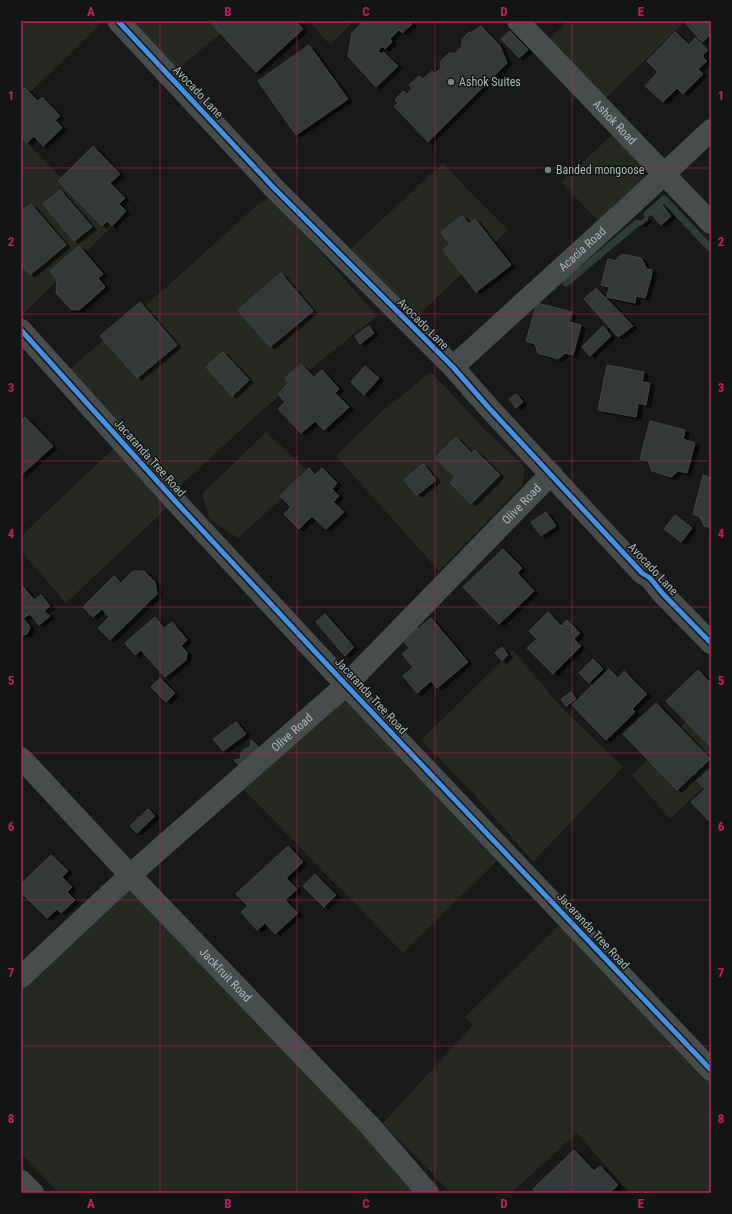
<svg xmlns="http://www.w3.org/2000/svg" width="732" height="1214" font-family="'Roboto Condensed',sans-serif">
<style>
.green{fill:#252921}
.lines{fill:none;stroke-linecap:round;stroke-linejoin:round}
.stream{stroke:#2e3d3a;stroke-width:7}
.building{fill:#353737;stroke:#414545;filter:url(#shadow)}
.minor{stroke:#474c4c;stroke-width:22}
.tertiary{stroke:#474c4c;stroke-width:22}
.cycleway-casing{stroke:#131515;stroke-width:8}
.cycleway{stroke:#468fdf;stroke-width:5}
.grid{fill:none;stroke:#c12060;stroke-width:1;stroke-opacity:0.55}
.poi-dot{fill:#778282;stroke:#131515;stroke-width:1.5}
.labels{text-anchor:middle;stroke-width:3;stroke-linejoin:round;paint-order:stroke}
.poi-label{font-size:12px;fill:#aababa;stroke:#131515;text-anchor:start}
.street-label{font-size:12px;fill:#aababa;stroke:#131515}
.neatline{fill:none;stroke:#c12060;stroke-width:1.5}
.grid-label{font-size:13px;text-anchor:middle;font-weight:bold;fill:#c12060}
</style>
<defs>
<filter id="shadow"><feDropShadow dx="4.5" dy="2.5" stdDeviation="0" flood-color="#0009"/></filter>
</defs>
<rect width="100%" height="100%" fill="#191919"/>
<!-- green -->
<path class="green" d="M21,21h83l-83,80z
M131,21h105l-61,50z
M309,21h45l-24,24z
M568,21h117l-81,79 -57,-59z
M612,135l30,29 3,8 -1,9 -46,40 -37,-39z
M21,136l36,38 54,53 -90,89z
M443,163l29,31 36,36 -95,90 -67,-67z
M271,196l106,120 -48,38 -70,59 -79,73 -114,-114 103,-87 88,-80z
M431,372l53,57 39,36 1,7 -2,14 -83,85 -103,-115 45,-44z
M266,432l44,41 -72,65 -29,-19 -7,-25z
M115,447l56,57 -105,99 -45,-52v-15z
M513,650l48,57 62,60 -90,95 -61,-70 -51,-52z
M346,697l155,160 -98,96 -161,-165z
M711,697v83l-41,39 -38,-44z
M132,888l292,305h-365l-38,-39v-164z
M562,922l149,158v113h-81l-53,-60 -66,60h-60l-68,-70 90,-98 -8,-8z"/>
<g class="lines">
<!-- stream -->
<path class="stream" d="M647,214l17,-15 47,50
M566,283l71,-60"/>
</g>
<!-- building -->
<path class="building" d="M215,21h81l7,8 -47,43 -44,-48z
M363,21h46l3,3 -10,9 -3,-3 -9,9 2,3 -7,7 -3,-3 -4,5 3,3 2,-2 15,14 -22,21 -28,-31 4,-23z
M687,21h22l2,2v11l-9,8 -17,-19z
M481,26l19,20 7,17 -79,79 -34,-36 4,-3 -3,-3 8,-9 4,3 5,-5 -3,-4 10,-9 4,3 9,-8 2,3 7,-6 -1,-6 9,-9h7l6,-7v-7l6,-6 6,-2z
M510,31l18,19 -9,8 -18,-19z
M675,32l14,13 6,-7 13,12 -6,6 5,5 -9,8 5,5 -20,20 -6,-6 -14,14 -18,-16 13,-14 -11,-11z
M309,45l39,54 -52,36 -38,-54z
M25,88l13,13 4,-4 18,19 -5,4 7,8 -19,18 -9,-10 -7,7 -6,-7v-44z
M93,146l27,28 -10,9 15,15 -6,6 7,7 -14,15 -5,-5 -5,5 -44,-45z
M60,190l32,37 -18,14 -31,-37z
M31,204l35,41 -36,30 -9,-10v-53z
M662,205l9,11 -10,9 -10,-11z
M462,216l7,8 6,-5 36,46 -35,27 -33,-42 7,-6 -9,-12z
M646,217l2,2 -7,6 -2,-2z
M79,246l24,28 -5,4 7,9 -26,23 -8,-1 -15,-16 1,-14 -7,-8z
M622,254l19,4 6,11 5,1 -1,7 -6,21 -9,-2 -1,7 -28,-6 2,-10 -8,-2 7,-26 7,2z
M281,273l32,38 -43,36 -32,-37z
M596,288l37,38 -15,11 -34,-38z
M140,302l37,43 -40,33 -37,-42z
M537,303l35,9 -3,10 12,3 -8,30 -8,-2 -7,6 -20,-6 -3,-9 -9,-3z
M369,326l5,7 -14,11 -5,-8z
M603,326l8,10 -21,20 -8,-9z
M223,352l26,28 -17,16 -26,-29z
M301,364l13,13 8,-7 17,19 -4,4 14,14 -25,23 -9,-9 -14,12 -23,-24 7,-7 -7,-8 11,-11 -4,-5z
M607,365l37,7 -2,10 8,1 -4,22 -8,-2 -2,14 -38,-7z
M365,366l14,12 -15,17 -13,-13z
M516,394l7,8 -7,6 -7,-9z
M25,417l28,29 -32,29v-54z
M650,421l35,9 -2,9 12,4 -8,30 -9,-2 -7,6 -19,-6 -4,-10 -8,-2z
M456,437l15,16 4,-3 25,25 -29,29 -21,-21 5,-6 -20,-19z
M423,464l13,16 -19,15 -13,-15z
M309,468l6,7 7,-7 15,15 -5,6 7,7 -6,6 11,10 -18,17 -14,-13 -13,13 -15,-15 7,-7 -11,-11z
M703,475l8,3v50l-7,-2 -4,-9 -7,-3z
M546,512l10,14 -15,10 -10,-14z
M675,515l17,13 -11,14 -17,-13z
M503,549l19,19 -5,5 17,18 -35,33 -36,-37z
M133,571h11l11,11 2,12 -47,46 -12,-12 11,-11 -7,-8 -9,8 -10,-10 31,-31 7,7z
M21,584l13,16 7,-5 9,11 -6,5 6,5 -11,9 -9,-11 -7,4 7,9 -3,7 -6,1z
M548,612l13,14 6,-6 13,13 -6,6 7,7 -28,28 -26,-26 10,-9 -8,-8z
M325,614l29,33 -9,9 -29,-34z
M155,617l9,11 8,-6 15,18 -6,6 6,6 -1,8 -21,17 -24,-27 -6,5 -10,-12z
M431,618l37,44 -31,26 -6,-7 -14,12 -14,-17 10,-9 -11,-13 7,-6 -9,-11 14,-12 4,4z
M502,647l6,8 -6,6 -7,-8z
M593,659l10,10 -14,14 -10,-10z
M609,669l9,9 6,-7 23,23 -15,15 3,3 -29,28 -34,-35z
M698,670l13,14v63l-45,-46z
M160,678l15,15 -9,9 -15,-15z
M571,692l5,7 -10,7 -5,-7z
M656,703l54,56 -33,31 -54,-56z
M236,722l10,12 -23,17 -10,-12z
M251,740l11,10 -20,19 -8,-9 6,-1 1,-6 3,-4 6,-2z
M711,768v55l-20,-21 14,-13 -8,-8z
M148,809l7,7 -18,17 -7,-7z
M288,846l15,16 -17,16 11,11 -12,11 13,13 -23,21 -10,-11 -8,7 -16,-18 7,-6 -12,-12z
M51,855l17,16 -6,6 10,10 -5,5 8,8 -14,13 -4,-4 -10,9 -26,-26v-8z
M315,874l21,21 -12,12 -21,-21z
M574,1150l20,21 6,-5 18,19 -9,8h-72l-4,-4z"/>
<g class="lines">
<!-- minor -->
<g class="minor">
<path d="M118,21l155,166 180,180 36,41 153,165 8,5 13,16 48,49"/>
<path id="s1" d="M518,21l193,202"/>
<path d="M21,330l155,172 170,183 365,385"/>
<path id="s2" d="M453,367l178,-162 80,-75"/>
<path id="s3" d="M21,758l109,117 241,252 57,66"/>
<path id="s4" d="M21,977l109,-102 216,-190 205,-211"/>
</g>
<!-- tertiary -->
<path class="tertiary" d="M21,1181l12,12"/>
<!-- cycleway casing -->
<g class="cycleway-casing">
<path id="cycleway" d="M118,21l155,166 180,180 36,41 153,165 8,5 13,16 48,49
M21,330l155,172 170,183 365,385"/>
</g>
<!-- cycleway -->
<use href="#cycleway" class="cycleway"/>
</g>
<!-- grid -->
<path class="grid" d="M160,21v1172M297,21v1172M435,21v1172M572,21v1172M21,168h690M21,314h690M21,461h690M21,607h690M21,753h690M21,900h690M21,1046h690"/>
<!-- markers -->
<g class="poi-dot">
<circle cx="451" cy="82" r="4"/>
<circle cx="548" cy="170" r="4"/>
</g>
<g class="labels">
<!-- poi labels -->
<g class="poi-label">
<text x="459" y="86">Ashok Suites</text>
<text x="556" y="174">Banded mongoose</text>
</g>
<!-- street labels -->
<g class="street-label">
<text transform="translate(198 92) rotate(47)" y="4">Avocado Lane</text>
<text dy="4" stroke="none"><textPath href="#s1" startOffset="140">Ashok Road</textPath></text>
<text dy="4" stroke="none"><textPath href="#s2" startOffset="175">Acacia Road</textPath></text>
<text transform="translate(423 324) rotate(45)" y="4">Avocado Lane</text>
<text transform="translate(150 458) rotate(48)" y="4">Jacaranda Tree Road</text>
<text dy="4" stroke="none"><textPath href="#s4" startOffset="689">Olive Road</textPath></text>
<text transform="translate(653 569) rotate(47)" y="4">Avocado Lane</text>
<text transform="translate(371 696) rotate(47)" y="4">Jacaranda Tree Road</text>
<text dy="4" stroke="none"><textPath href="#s4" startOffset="365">Olive Road</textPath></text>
<text transform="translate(593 931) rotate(47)" y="4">Jacaranda Tree Road</text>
<text dy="4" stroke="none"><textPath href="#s3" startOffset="298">Jackfruit Road</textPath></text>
</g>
</g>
<!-- border -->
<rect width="732" height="1214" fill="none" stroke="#131515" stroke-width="44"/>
<rect x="22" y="22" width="688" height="1170" class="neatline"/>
<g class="grid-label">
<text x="91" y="16">A</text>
<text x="228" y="16">B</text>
<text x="366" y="16">C</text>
<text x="504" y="16">D</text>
<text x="641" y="16">E</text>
<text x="11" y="100">1</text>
<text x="721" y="100">1</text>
<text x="11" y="246">2</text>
<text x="721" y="246">2</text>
<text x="11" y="392">3</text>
<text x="721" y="392">3</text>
<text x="11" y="538">4</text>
<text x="721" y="538">4</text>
<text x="11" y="685">5</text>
<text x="721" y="685">5</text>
<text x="11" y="831">6</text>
<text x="721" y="831">6</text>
<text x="11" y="977">7</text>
<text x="721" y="977">7</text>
<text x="11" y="1123">8</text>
<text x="721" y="1123">8</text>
<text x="91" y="1208">A</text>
<text x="228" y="1208">B</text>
<text x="366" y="1208">C</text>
<text x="504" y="1208">D</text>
<text x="641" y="1208">E</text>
</g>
</svg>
